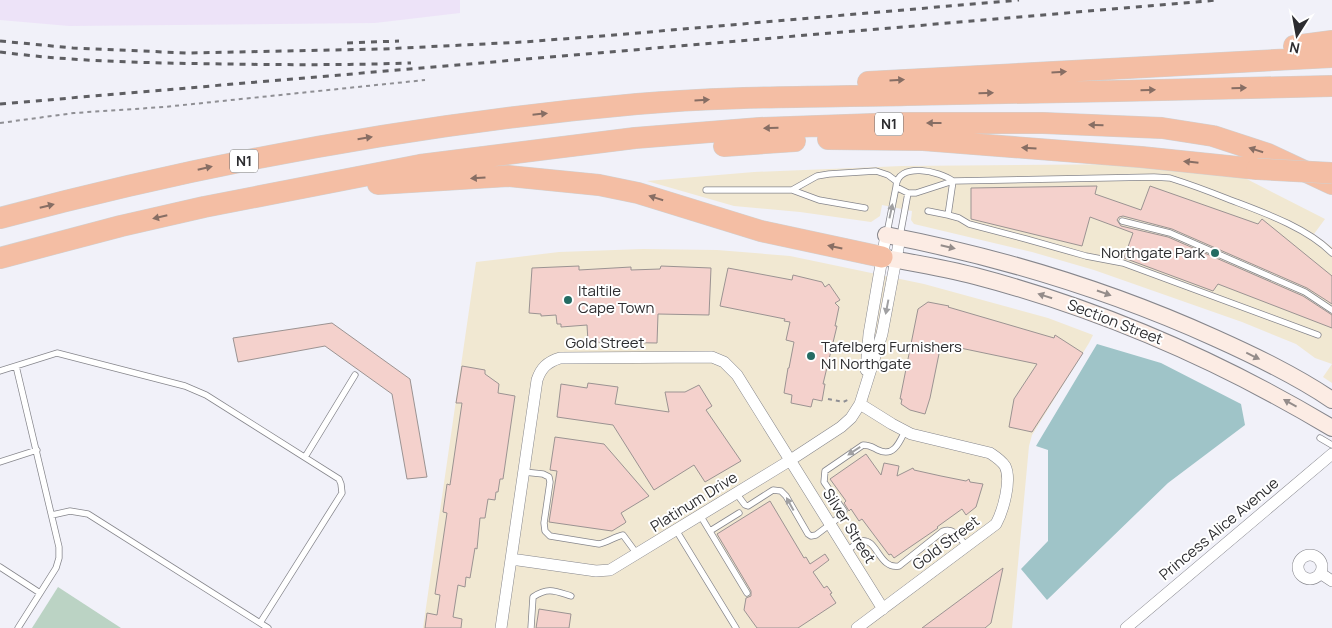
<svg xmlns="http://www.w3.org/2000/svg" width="1332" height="628" font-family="Manrope,sans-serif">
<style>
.commercial{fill:#f1e8d2}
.industrial{fill:#ede3f8}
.green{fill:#bbd3c4}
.water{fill:#9fc4c8}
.building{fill:#f4d1cc;stroke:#9b9392}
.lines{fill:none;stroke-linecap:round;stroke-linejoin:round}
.lane-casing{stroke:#86868c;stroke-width:7}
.street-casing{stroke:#86868c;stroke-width:12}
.secondary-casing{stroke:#86868c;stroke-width:18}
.highway-casing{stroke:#d1d1d1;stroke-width:22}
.path{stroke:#8f8f94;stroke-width:2;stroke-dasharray:4 4;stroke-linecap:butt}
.lane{stroke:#fff;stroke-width:5.5}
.street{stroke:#fff;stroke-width:11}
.secondary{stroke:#fcece4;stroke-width:16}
.highway{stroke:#f4bea4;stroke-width:21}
.rail{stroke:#5e5e62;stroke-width:3;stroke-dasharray:6 6;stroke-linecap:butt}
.highway-bridge-casing{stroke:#d1d1d1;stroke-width:22;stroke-linecap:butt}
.highway-bridge{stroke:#f4bea4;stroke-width:21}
.oneway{fill:#876e64}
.oneway2{fill:#a0a0a2}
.oneway3{fill:#948c8a}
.poi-dot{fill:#246c63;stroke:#fff;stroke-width:2}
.labels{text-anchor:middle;stroke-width:4;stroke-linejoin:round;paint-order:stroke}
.shield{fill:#fff;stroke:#6c6c6e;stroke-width:1}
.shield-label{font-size:14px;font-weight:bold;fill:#2d2d30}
.poi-label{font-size:15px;fill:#2d2d30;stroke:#fff;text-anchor:start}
.street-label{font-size:15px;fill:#2d2d30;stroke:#fff}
</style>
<rect width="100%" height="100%" fill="#f1f1f9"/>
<!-- commercial -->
<path class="commercial" d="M1145,164l92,10 88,45 -11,15 18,13v136l-9,-6 9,-13 -17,-6 -19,-14 -54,-22 -148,-52 -62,-18 -118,-28 -3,-4 1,-9 -30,-6 -2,11 -9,6 -71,-10 -66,-6 -87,-25 107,-9 148,-6z
M643,249l74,1 73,6 134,28 124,34 45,17 -4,8 -57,92 -3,11 -17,182h-589l53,-366 83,-10z"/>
<!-- industrial -->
<path class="industrial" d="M0,0h460v13l-85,10 -306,3 -69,-6z"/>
<!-- green -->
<path class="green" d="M58,587l63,41h-89z"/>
<!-- water -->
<path class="water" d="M1097,344l64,19 80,41 4,21 -77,58 -121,117 -26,-31 27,-28v-91l-12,-4z"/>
<!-- building -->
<path class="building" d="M1097,186l-2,8 46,16 9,-24 108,38 4,-5 70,57v28l-25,-16 -135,-59 -49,-13 -4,1 -2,3 4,6 47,11 135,59 29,19v13l-114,-44 -5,7 -89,-33 9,-25 -43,-16 -8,29 -111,-27v-31z
M579,266v4l52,-3v3l29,-1 1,-3 50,2 -2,47 -51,-1 -1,29 -69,-1 -1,-17 -26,2v-3h-4l-1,-9 -15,1v-2l-12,-1 3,-45z
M728,268l64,12 1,-5 29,7 3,5 4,-3 11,16 -5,3 4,4 -4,19h2l-14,58h2l-3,17 -9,-2 -2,8 -20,-4 1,-8 -8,-2 4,-25h1l5,-26 -8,-2 4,-18 -6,-1 1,-2 -65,-13z
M928,302l21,4 -1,1 106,31 1,-3 28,18 -51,79 -23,-5 5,-28 23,-35 -96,-20 -11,54 -5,16 -15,-4 -9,-6 1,-5h-2l18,-90z
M332,323l78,56 17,98 -20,2 -15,-85 -67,-48 -87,16 -5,-24z
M462,366l23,4v4l14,10 -1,9 17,3 -12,83h-3l-2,13h-2l-1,8 -7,-1 -3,19h-5l-3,31 -2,-1 -5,30 -4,-1 -1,10 -7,-2 -5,32 9,2 -1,9h-36l2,-15 10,2 3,-20 -5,-1 12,-81 -4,-1 4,-28 3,1 12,-82h-6z
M588,383l30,4 -3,17 54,8 -4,-20h20l14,-7 13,21 -6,4 35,51 -36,21 -11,-17 -40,25 -41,-65 -56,-8 4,-33 26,4z
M555,437l49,7 45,52 -28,17 5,9 -1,1 -13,8 -63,-9 8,-51 -7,-1z
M866,454l15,21 3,-12 15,3 -2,10 16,-8 1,2 27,6 25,5 3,-2 1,3 13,2 -7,23 -10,8 -4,-6 -25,18 1,1 -44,30 -3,-4 -2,1 -27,-36 -3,2 -8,-12 -2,2 -5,-8 2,-2 -16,-22z
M770,501l34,57 2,-1 4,7 15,-10 4,6 -16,12 11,16 3,-2 5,7 -2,1 6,9 -38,25h-41l-13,-18 2,-12 5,-2v-5l-34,-57z
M1003,568l-12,55 -6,5h-63z
M539,609l32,5 -2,14h-33z"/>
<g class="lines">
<!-- lane casing -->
<g class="lane-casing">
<path id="lane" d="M953,181c-13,-10 -56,-20 -57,6l12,6h8l37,-12 201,-4 16,1c19,6 38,13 58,21 34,13 78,28 104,54
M953,181l-5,34 11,3 10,6 57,15 60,17 37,7 195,72
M706,190h86l25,-14 12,-2 47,-3 12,4 8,6
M792,190l27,10 46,8
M928,211l20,4
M1122,221l48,12 135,59 27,18
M887,233l9,-46
M900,236l8,-43
M16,366l43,181v11l-3,10 -38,60
M0,371l57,-18 128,33 21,9 133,84 2,5 1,9 -82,130
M1320,438l12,7
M305,457l50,-82
M0,462l37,-12
M524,472l19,2 6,3 1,5 -6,41 1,8 5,5 49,8c9,-2 15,-7 24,-9l14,19
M736,493l9,12 3,1 25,-16 8,1 5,5 22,38 3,2 5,-1 25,-19 3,-5 -20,-29 1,-11 38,-26c7,0 9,2 15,5 16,8 22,-9 27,-19
M52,515l18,-4 18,3 180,114
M700,515l47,78
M676,530l60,98
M710,531l29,-18
M847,551c4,-3 9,-8 14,-10 16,-4 18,29 38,25l44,-35c12,-4 17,8 24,16
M0,567l40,26
M531,628l2,-31c15,-10 22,-6 38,-1"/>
</g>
<!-- street casing -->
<g class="street-casing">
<path id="street" d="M866,370l3,-36 17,-99
M1298 567a12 12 0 1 1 24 0a12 12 0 1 1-24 0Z
M511,559l85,12 14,-1 179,-109 52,-34 10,-9 9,-14 22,-70 18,-96
M1320,573l12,8
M501,628l36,-248c4,-12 10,-18 23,-22l152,-1 12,5 13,13 146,234
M857,628l139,-104c7,-13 16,-44 9,-58 -4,-6 -9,-9 -15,-13l-79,-19 -19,-10 -32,-20
M1126,628l206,-174"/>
</g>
<!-- secondary casing -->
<g class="secondary-casing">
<path id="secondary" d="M886,235c114,22 223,55 329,103 40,18 80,37 117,62
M882,257c31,6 63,11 93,19 126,33 245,85 357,152"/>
</g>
<!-- highway casing -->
<g class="highway-casing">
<path id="highway" d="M1294,46l38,-5
M868,82l464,-25
M828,139l95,1 218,17 116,12
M724,146l71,-5
M378,184l130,-8 91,9 39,8 123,38 121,26
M0,218c209,-56 422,-95 637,-114 89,-8 180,-7 270,-9 142,-3 283,-5 425,-9
M0,258l121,-32 83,-19 216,-42 215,-27 125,-10 142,-5h141l119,5 51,8 55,18 64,30"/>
</g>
<!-- path -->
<path class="path" d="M0,123l74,-10 90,-6 261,-27
M828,399l15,3 7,-3"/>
<!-- lane -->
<use href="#lane" class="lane"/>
<!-- street -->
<use href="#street" class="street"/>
<!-- secondary -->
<use href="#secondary" class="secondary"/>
<!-- highway -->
<use href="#highway" class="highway"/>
<!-- rail -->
<path class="rail" d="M0,41l73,7 114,5 196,-4 140,-7 91,-7 405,-35
M347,43l52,-2
M0,52c76,10 152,11 228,12 61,1 122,1 183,-1
M0,104l1218,-104"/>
<!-- highway-bridge casing -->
<g class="highway-bridge-casing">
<path id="highway-bridge" d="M1257,169l75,4"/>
</g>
<!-- highway-bridge -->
<use href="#highway-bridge" class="highway-bridge"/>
</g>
<!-- one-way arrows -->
<defs><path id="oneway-solid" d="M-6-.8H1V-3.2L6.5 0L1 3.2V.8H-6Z" transform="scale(1.25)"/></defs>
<g class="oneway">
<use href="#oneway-solid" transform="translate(1059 72) rotate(-3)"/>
<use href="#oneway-solid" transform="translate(897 80) rotate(-3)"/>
<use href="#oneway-solid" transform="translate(1239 88) rotate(-1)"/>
<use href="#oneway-solid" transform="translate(1148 90) rotate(-1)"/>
<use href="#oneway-solid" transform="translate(986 93) rotate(-1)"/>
<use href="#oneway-solid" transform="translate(702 100) rotate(-3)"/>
<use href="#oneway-solid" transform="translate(540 114) rotate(-6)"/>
<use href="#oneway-solid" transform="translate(934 123) rotate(180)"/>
<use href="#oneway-solid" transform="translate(1096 125) rotate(-178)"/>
<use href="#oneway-solid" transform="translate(771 128) rotate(178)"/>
<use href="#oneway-solid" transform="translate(365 138) rotate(-9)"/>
<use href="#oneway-solid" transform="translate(1029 148) rotate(-176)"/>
<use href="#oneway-solid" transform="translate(1256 150) rotate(-162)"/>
<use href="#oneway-solid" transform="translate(1191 162) rotate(-174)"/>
<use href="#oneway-solid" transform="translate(205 168) rotate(-13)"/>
<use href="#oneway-solid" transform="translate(478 178) rotate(176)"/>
<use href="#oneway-solid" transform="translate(656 198) rotate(-163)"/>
<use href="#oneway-solid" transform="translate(47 206) rotate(-14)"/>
<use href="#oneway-solid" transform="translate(160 217) rotate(167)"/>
<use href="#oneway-solid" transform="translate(835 247) rotate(-168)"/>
</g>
<g class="oneway2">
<use href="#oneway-solid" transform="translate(891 211) rotate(-78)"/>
<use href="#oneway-solid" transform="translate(887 307) rotate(101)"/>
<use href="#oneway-solid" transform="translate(854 451) rotate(147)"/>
<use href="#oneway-solid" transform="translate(790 504) rotate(-119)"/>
</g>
<g class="oneway3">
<use href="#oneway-solid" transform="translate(948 247) rotate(13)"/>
<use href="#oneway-solid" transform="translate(1104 293) rotate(19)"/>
<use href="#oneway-solid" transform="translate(1045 296) rotate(-162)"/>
<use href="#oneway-solid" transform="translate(1253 356) rotate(26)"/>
<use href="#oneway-solid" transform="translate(1290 403) rotate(-151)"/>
</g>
<!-- markers -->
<g class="poi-dot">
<circle cx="1215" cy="253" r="5"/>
<circle cx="568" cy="300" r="5"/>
<circle cx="811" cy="356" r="5"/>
</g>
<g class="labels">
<!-- shield labels -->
<g class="shield">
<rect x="875" y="112.5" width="28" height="23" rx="4"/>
<rect x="230" y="149.5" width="28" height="23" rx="4"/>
</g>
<g class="shield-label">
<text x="889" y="129">N1</text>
<text x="244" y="166">N1</text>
</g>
<!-- poi labels -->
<g class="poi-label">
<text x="1205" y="258" text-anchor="end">Northgate Park</text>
<text x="578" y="296">Italtile<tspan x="578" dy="17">Cape Town</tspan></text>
<text x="821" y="352">Tafelberg Furnishers<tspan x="821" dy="17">N1 Northgate</tspan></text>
</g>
<!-- street labels -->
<g class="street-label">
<text transform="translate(1115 322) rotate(21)" y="5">Section Street</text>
<text x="605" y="348">Gold Street</text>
<text transform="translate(694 502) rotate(-32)" y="5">Platinum Drive</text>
<text transform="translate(849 526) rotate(58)" y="5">Silver Street</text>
<text transform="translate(1219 529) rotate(-40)" y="5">Princess Alice Avenue</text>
<text transform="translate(946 543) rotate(-37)" y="5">Gold Street</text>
</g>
</g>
<!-- north arrow -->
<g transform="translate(1297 35) rotate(191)" stroke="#ffffff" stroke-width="4" paint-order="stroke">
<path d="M0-4L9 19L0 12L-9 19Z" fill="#2d2d30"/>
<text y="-8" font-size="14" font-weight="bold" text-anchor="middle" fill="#2d2d30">N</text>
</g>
</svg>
